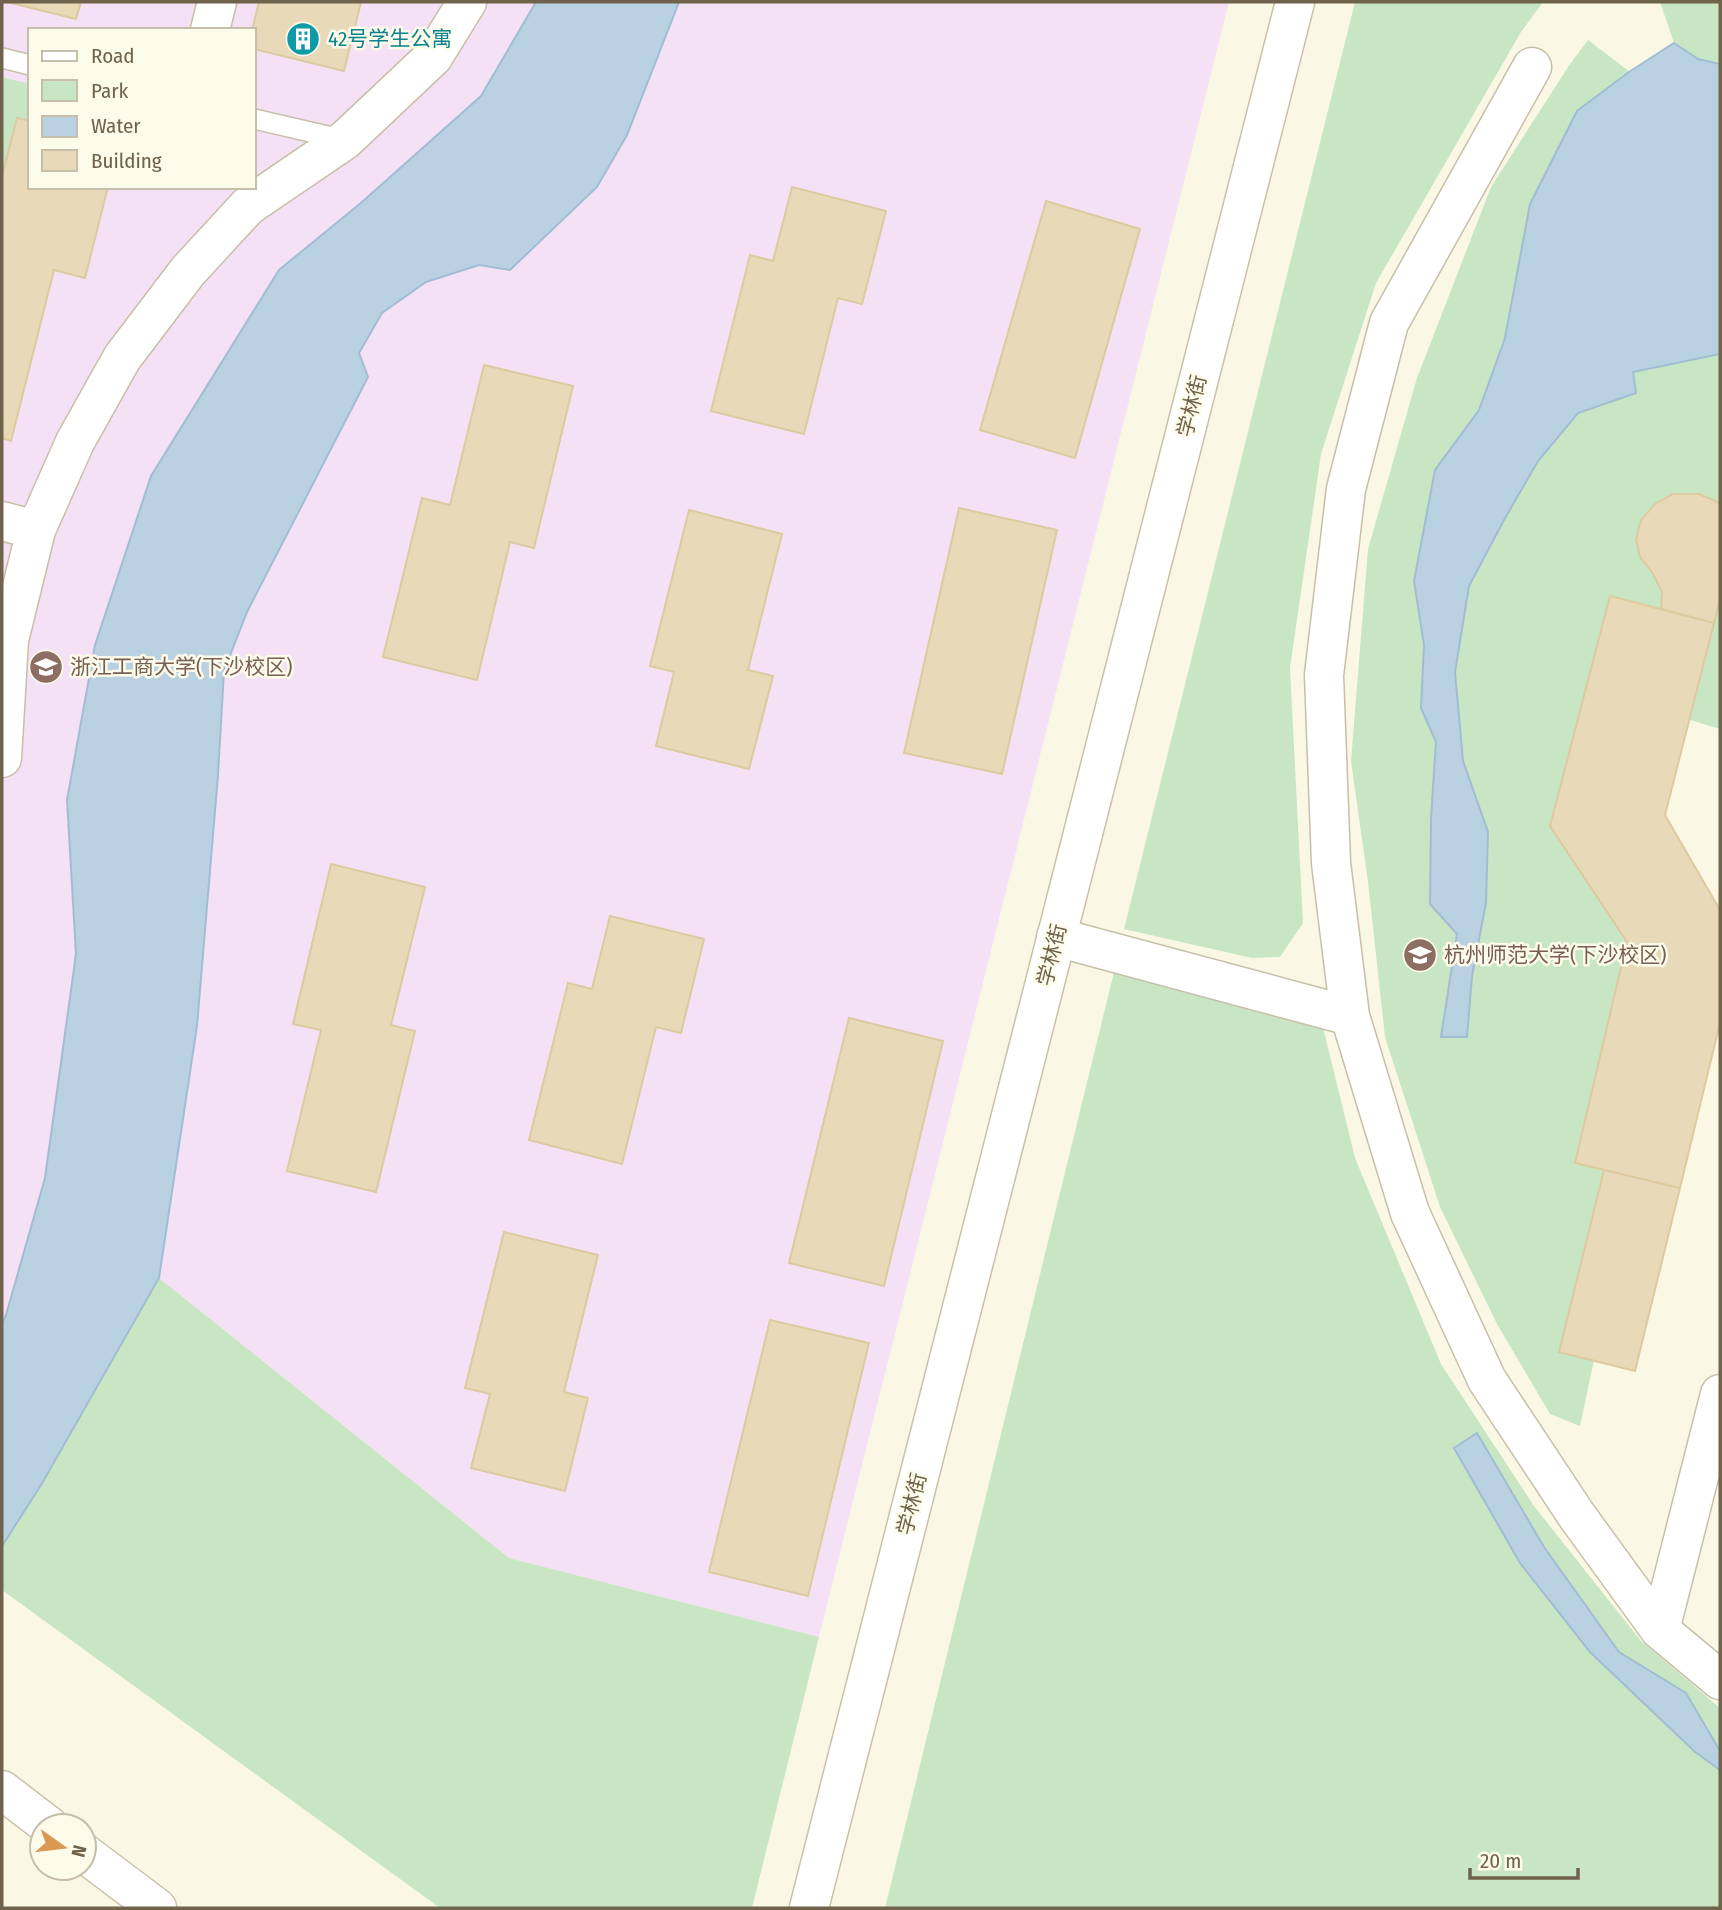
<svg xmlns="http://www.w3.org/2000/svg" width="1722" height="1910" font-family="'Fira Sans Condensed','Noto Sans SC',sans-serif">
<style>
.education{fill:#f5e1f6;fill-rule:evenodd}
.green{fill:#c8e6c4}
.water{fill:#bad1e2;stroke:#a1bdd3;stroke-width:2}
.building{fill:#e8d9b9;stroke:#deca9f;stroke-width:2}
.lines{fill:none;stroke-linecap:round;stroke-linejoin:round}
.service-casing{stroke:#c8bfa9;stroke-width:22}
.minor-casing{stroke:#c8bfa9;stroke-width:41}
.secondary-casing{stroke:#cac1a7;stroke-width:41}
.service{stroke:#fff;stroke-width:19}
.minor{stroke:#fff;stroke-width:38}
.secondary{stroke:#fff;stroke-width:38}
.labels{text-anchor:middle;stroke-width:5;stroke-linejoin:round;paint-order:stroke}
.culture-label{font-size:21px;fill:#0d838f;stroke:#fdfbe9;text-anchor:start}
.street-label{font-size:21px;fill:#70634c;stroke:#fdfbe9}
.education-label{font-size:21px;fill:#785e54;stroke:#fdfbe9;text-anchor:start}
</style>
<rect width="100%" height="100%" fill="#faf8e4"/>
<!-- education -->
<path class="education" d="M2,2h534l-55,94 -119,106 -83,68 -128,206 -56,169 -28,154 9,155 -31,224 -39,137 -4,9zM30,30h224v157h-224z
M679,2h550l-410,1635 -310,-79 -350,-280 38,-252 21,-251 6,-104 23,-59 121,-235 -9,-24 23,-40 44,-31 53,-17 31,4 117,-134z"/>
<!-- green -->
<path class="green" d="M1355,2h188l-22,30 -145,251 -55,171 -31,214 13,255 -23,34 -28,1 -128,-29z
M1660,2h60v517l-59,90 -110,217 76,116 -52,220 29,8 -45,181 35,9 -14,66 -30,-12 -53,-90 -57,-117 -55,-170 -17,-155 -17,-121 17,-212 49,-171 74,-191 79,-123 18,-24 42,32 44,-29z
M2,77l28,7v37l-13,-3 -15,58z
M1720,599v130l-30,-9z
M1114,972l209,55 32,131 86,206 93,142 107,135 79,67v200h-835z
M159,1278l350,280 310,79 -67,271h-312l-438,-318v-44l39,-61z"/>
<!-- water -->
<path class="water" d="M536,2h143l-52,133 -30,52 -87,83 -31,-5 -53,17 -44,31 -23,40 9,24 -121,235 -23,59 -6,104 -21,251 -38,252 -118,207 -39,61v-222l4,-9 39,-137 31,-224 -9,-154 28,-155 56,-169 128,-206 83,-68 119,-106z
M1674,43l24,16 22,5v290l-87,18 3,21 -58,20 -40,48 -34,59 -35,66 -14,86 8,89 25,71 -2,71 -14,73 -5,61h-26l16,-103 -27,-30 1,-86 5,-76 -15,-34 3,-63 -10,-64 21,-111 44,-60 26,-72 25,-134 47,-93 52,-39z
M1477,1433l67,114 75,105 67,41 34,58v19l-26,-19 -104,-99 -70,-89 -66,-115z"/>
<!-- building -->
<path class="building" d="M7,2h74l-5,17z
M259,2h102l-17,69 -90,-22v-19h-2z
M17,118l13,3v66h78l-23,91 -31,-8 -43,171 -9,-3v-262z
M792,187l94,24 -24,93 -24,-6 -34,136 -93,-23 39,-156 23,6z
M1046,201l94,28 -65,229 -95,-28z
M484,365l89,21 -39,162 -24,-6 -33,138 -94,-23 39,-159 28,7z
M1673,494h26l21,9v96l-6,24 -53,-14 1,-17 -10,-20 -12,-15 -4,-18 5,-19 14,-16z
M959,508l98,22 -55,244 -98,-21z
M689,510l93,24 -34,136 25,6 -24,93 -93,-23 18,-74 -24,-6z
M1610,596l104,27 -49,192 55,95v113l-40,165 -105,-25 52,-221 -77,-116z
M331,864l94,23 -34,138 24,6 -39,161 -89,-21 34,-141 -28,-6z
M610,916l94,23 -23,94 -25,-6 -34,137 -93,-24 39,-157 24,6z
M849,1018l94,23 -59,245 -95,-23z
M1604,1170l76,18 -45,183 -76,-19z
M504,1232l94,23 -34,137 24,6 -23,93 -94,-23 19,-74 -25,-6z
M770,1320l99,23 -61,253 -99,-24z"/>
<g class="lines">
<!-- service casing -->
<g class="service-casing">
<path id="service" d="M2,58l28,7
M254,119l91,21"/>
</g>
<!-- minor casing -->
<g class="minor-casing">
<path id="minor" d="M210,30l7,-28
M1532,67l-143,256 -43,166 -22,186 7,188 19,153 60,197 77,167 90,136 83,114 60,50
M2,521l34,9
M2,758l7,-118 27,-110 39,-88 47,-84 66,-87 60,-65 97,-66 88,-83 34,-55
M1056,937l294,79
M1660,1630l60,-236"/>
</g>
<!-- secondary casing -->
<g class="secondary-casing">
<path id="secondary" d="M2,1790l47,36
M84,1853l73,55
M809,1908l486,-1906"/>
</g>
<!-- service -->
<use href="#service" class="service"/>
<!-- minor -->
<use href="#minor" class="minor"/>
<!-- secondary -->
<use href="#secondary" class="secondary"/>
</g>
<!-- icons -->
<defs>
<g id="building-disc" transform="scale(1.75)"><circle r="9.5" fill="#0f9aa8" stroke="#fdfbe9"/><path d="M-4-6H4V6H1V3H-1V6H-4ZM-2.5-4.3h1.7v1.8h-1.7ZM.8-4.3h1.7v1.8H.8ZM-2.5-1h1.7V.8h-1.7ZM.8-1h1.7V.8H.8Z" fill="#fff"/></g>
<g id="university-disc" transform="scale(1.75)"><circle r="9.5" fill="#8d6e63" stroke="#fdfbe9"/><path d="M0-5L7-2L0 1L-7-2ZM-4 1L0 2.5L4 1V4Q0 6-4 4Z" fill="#fff"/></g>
</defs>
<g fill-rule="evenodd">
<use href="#building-disc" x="303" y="39"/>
<use href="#university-disc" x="46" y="667"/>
<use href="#university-disc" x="1420" y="955"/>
</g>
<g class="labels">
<!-- culture labels -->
<g class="culture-label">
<text x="328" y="46">42号学生公寓</text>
</g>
<!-- street labels -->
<g class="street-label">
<text transform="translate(1192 406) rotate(-76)" y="7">学林街</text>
<text transform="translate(1052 955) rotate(-76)" y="7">学林街</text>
<text transform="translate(912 1504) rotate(-76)" y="7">学林街</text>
</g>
<!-- education labels -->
<g class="education-label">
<text x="70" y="674">浙江工商大学(下沙校区)</text>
<text x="1444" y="962">杭州师范大学(下沙校区)</text>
</g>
</g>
<!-- border -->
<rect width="1722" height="1910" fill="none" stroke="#70634c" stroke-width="7"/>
<!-- legend -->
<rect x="28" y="28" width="228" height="161" fill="#fdfbe9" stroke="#c5beaa" stroke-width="2"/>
<rect x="42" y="51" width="35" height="10" fill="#ffffff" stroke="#c5beaa" stroke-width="2"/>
<text x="91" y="63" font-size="21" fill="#70634c">Road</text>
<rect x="42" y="80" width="35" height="21" fill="#c8e6c4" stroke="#c5beaa" stroke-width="2"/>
<text x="91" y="98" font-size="21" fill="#70634c">Park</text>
<rect x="42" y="116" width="35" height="21" fill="#bad1e2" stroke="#c5beaa" stroke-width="2"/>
<text x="91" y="133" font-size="21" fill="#70634c">Water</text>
<rect x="42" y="150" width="35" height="21" fill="#e8d9b9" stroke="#c5beaa" stroke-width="2"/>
<text x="91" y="168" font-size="21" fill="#70634c">Building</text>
<!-- north arrow -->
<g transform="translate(63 1847) rotate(104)"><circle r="33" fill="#fdfbe9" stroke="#c5beaa" stroke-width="2"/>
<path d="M0-5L12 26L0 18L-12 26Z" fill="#da9852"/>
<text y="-10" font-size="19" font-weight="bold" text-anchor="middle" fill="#70634c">N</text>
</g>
<!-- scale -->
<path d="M1470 1868v10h108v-10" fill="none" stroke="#70634c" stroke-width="3.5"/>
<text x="1480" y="1868" font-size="21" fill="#70634c" stroke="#fdfbe9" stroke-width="5" paint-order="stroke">20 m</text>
</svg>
